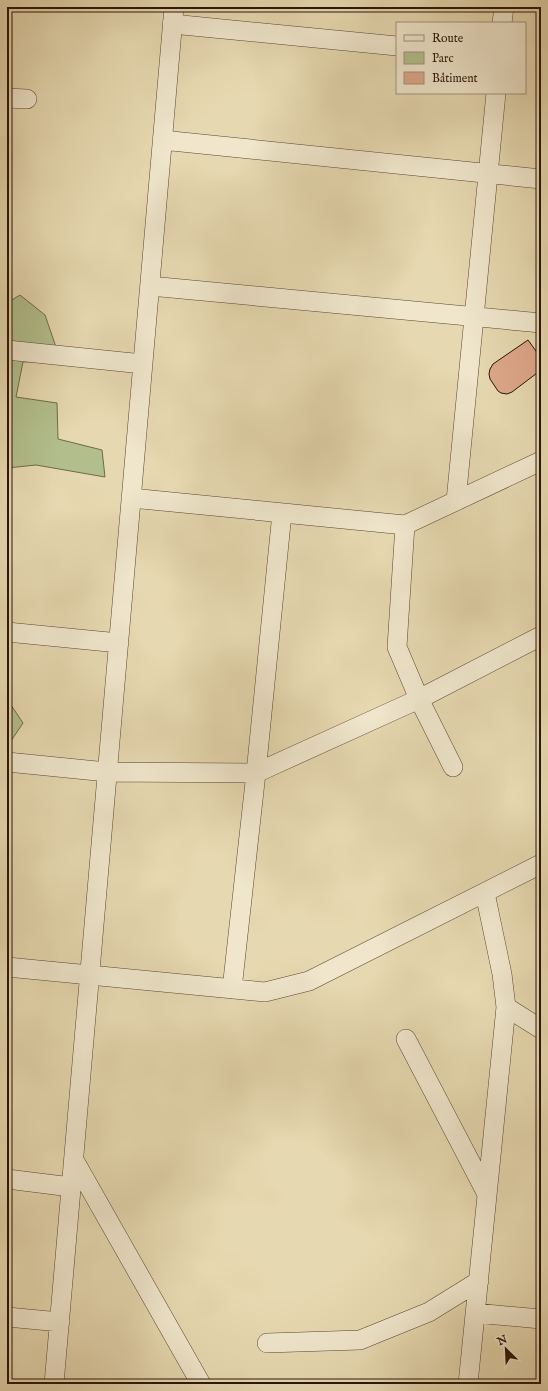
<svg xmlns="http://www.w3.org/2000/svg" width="548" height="1391" font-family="'IM FELL English',serif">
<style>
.green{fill:#b2bf8d;stroke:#6e6a4a}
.building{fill:#dda78a;stroke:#2b1506}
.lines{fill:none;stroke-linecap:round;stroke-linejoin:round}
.minor-casing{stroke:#5a4630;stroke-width:20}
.minor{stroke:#efe6cc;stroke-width:19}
</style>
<rect width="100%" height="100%" fill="#e6d8b0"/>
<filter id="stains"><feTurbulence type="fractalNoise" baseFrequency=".005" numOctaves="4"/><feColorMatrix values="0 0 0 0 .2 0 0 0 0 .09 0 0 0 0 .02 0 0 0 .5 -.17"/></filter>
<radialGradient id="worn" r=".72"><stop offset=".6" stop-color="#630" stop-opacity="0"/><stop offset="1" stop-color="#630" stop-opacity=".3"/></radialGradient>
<!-- green -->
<path class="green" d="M20,295l25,20 11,32 -1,14 -32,1 -7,35 41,6 1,36 44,11 3,27 -69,-12 -29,3v-165z
M7,699l16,24 -16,24z"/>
<!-- building -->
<path class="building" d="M528,340l13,18v12l-29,22 -5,2 -6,-1 -3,-2 -8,-12 -1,-5 1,-5 3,-5z"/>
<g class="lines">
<!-- minor casing -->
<g class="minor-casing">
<path id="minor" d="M502,23l2,-16
M172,24l225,22
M7,98l20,1
M162,140l379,39
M150,286l391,37
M7,350l136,14
M131,498l274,27 136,-64
M456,501l40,-408
M405,525l-8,122 22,52 34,68
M7,632l112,11
M7,762l100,10 149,1 163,-74 122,-63
M7,967l258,25 44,-11 232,-117
M232,989l24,-216 26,-260
M506,1007l35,22
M406,1039l81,155
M74,1160l127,224
M7,1179l64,8
M475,1313l66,6
M7,1317l53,5
M267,1343l93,-3 69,-28 50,-31
M54,1384l120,-1377
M468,1384l38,-377 -4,-33 -17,-81"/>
</g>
<!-- minor -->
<use href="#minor" class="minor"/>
</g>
<!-- margin -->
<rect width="548" height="1391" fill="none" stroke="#e6d8b0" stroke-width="24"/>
<rect x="8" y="8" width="532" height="1375" fill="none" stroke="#2b1506" stroke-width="2"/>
<rect x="12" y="12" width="524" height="1367" fill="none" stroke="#2b1506"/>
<!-- legend -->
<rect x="396" y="22" width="130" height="72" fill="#efe6cc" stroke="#a1927d"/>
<rect x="404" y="35" width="20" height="6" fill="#efe6cc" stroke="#a1927d"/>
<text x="432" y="42" font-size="12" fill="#2b1506">Route</text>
<rect x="404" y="52" width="20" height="12" fill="#b2bf8d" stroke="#a1927d"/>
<text x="432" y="62" font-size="12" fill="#2b1506">Parc</text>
<rect x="404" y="72" width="20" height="12" fill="#dda78a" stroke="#a1927d"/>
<text x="432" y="82" font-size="12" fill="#2b1506">Bâtiment</text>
<!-- north arrow -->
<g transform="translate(506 1349) rotate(336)" stroke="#efe6cc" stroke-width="3" paint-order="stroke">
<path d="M0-3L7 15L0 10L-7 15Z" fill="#2b1506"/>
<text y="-6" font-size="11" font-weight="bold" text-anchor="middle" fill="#2b1506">N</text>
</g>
<rect width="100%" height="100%" filter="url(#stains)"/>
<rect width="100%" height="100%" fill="url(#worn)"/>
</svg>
